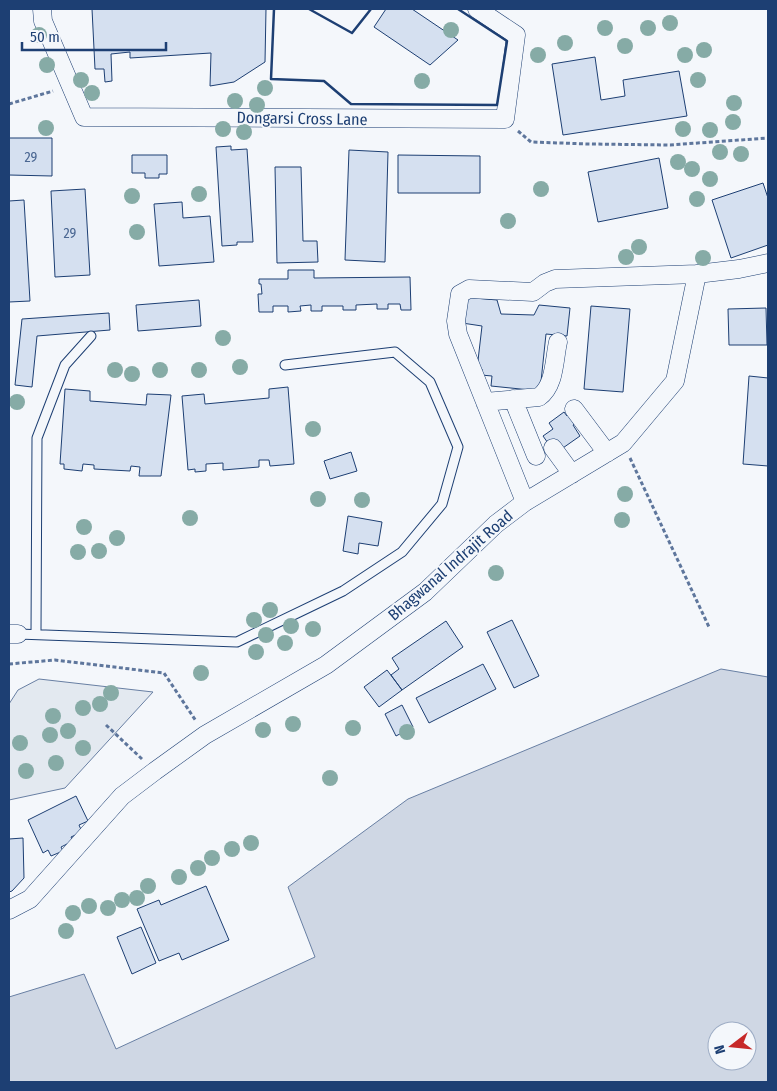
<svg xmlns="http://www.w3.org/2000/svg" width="777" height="1091" font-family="'Fira Sans Condensed',sans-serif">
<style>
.green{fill:#e3e9f0;stroke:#687fa3}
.water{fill:#cfd7e4;stroke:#687fa3;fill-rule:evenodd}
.building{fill:#d5e0f0;stroke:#1d3f73}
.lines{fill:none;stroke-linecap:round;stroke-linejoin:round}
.lane-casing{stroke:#1d3f73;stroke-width:11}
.street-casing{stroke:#1d3f73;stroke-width:19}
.path{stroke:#5e769c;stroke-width:3;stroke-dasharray:4 2.5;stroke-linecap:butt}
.lane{stroke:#f4f7fb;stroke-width:9}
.street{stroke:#f4f7fb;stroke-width:18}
.wall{stroke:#1d3f73;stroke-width:2.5}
.tree{fill:#86aba6}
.labels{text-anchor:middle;stroke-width:4;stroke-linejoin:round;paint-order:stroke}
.number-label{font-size:14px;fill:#4b6792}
.street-label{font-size:16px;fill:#1d3f73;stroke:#f4f7fb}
</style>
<rect width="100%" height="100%" fill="#f4f7fb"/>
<!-- green -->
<path class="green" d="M39,679l114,13 -88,96 -56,12v-96l9,-14z"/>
<!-- water -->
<path class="water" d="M721,669l47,8v405h-759v-85l75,-23 32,75 199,-92 -27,-70 120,-88zM717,1031h30v30h-30z"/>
<!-- building -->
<path class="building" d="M92,9h174l-1,53 -31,20 -24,4 1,-33 -81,5v-6l-19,2 1,27 -7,1 -1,-13h-9z
M386,9h26l46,31 -28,25 -56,-38z
M595,57l6,43 24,-4 -2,-16 56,-9 8,45 -124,19 -11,-71z
M9,138h43v38l-43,-1z
M231,146v4l16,-1 6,93h-16v3l-15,1 -6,-99z
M349,150l39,2 -3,110 -40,-2z
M132,155h35v19h-8v4h-14v-5h-13z
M398,155l82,1v37h-82z
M659,158l9,50 -70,14 -10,-50z
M275,167h26l2,74h14l1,21 -41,1z
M763,183l5,15v47l-37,13 -19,-58z
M85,189l5,86 -35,2 -4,-86z
M24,200l6,101 -21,1v-101z
M182,202l1,16 27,-2 4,46 -55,4 -5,-62z
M288,270h26v8l96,-1 1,33h-10l-1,-6h-12v5h-11v-5l-21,1v5h-13v-4h-21v5h-11v-6l-11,1 1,5 -13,1v-6h-15v6h-14l-1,-18h4l-1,-10h-2v-5h29z
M464,297l33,3 4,14 33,1 5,-10 31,3 -3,28 -21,-2 -6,57 -49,-5 1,-10 -11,-1 1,-6h-5l5,-43 -20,-3z
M199,300l2,26 -63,5 -2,-26z
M591,306l39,3 -7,83 -39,-3z
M766,308l1,37h-38l-1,-36z
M109,313l1,17 -73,6 -5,51 -17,-2 7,-66z
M749,376l19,2v88l-25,-2z
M288,387l6,77 -24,2 -1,-6h-10v7l-36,3v-7l-17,1v7l-11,1v-3l-7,1 -6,-74 22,-2 1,10 64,-6v-9z
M65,389l25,2v10l56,4 1,-11 24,1 -10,81h-22l1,-9 -9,-1 -1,5 -36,-2v-4l-11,-1 -1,7 -18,-2v-5h-4z
M564,412l3,4 4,-4 7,10 -5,3 7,11 -20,14 -10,-4 -7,-10 10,-7 -4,-6z
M351,452l6,19 -27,8 -6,-18z
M348,516l34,6 -4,24 -19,-3 -1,11 -15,-3z
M512,620l27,56 -25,12 -27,-56z
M446,621l17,26 -61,43 -11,-15 8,-6 -7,-11z
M483,664l13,25 -67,34 -13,-25z
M387,670l15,20 -23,17 -15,-20z
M402,705l11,22 -17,9 -11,-22z
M76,796l12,25 -9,4 3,7 -11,5 4,8 -6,-2 -8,4 2,4 -12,5 -3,-6 -5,3 -15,-33z
M23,838l1,40 -12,13 -3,1v-53z
M206,886l23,54 -47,20 -3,-7 -20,8 -22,-52 22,-9 2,5z
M141,927l15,36 -24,11 -15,-37z"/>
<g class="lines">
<!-- lane casing -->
<g class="lane-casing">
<path id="lane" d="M36,633l1,-195 28,-73 26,-29
M18,634l219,8 106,-51 59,-39 40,-48 16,-57 -28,-65 -35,-30 -110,13"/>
</g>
<!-- street casing -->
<g class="street-casing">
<path id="street" d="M42,9l1,12 41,96 421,2 11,-84 -39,-26
M513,399l23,57
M485,402l54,-5c16,-11 15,-37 19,-55
M574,409l33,44
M553,448l19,26
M525,502l-67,-168 -2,-13 4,-27 9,-5 64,3 12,-9 10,-4 142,-5
M9,634h9
M9,910l21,-11 92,-103 33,-25 50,-36 121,-70 99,-73 71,-68 29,-22 98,-59 52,-62 22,-107 42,-5 29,-6"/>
</g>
<!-- path -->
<path class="path" d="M9,104l44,-13
M518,131l13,11 58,2 81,1 98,-7
M630,458l79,169
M9,664l46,-4 109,13 32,48
M106,725l36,34"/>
<!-- lane -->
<use href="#lane" class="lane"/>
<!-- street -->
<use href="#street" class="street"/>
<!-- wall -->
<path class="wall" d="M274,9l-3,70 53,2 27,23 146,1 10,-64 -49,-32
M309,9l43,24 19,-24"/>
</g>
<!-- trees -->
<g class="tree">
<circle cx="670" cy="23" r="8"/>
<circle cx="605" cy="28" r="8"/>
<circle cx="648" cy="28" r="8"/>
<circle cx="451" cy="30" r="8"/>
<circle cx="39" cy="35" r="8"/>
<circle cx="565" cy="43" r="8"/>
<circle cx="625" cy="46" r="8"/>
<circle cx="704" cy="50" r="8"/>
<circle cx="538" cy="55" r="8"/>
<circle cx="685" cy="55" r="8"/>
<circle cx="47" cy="65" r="8"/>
<circle cx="81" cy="80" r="8"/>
<circle cx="698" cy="80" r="8"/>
<circle cx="422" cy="81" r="8"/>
<circle cx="265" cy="88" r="8"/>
<circle cx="92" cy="93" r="8"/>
<circle cx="235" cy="101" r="8"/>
<circle cx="734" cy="103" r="8"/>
<circle cx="257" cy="105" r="8"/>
<circle cx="733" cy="122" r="8"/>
<circle cx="46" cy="128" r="8"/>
<circle cx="223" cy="129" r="8"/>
<circle cx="683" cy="129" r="8"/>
<circle cx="710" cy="130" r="8"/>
<circle cx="244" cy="132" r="8"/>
<circle cx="720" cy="152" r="8"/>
<circle cx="741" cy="154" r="8"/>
<circle cx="678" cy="162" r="8"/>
<circle cx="692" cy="169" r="8"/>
<circle cx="710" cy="179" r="8"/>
<circle cx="541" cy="189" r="8"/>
<circle cx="199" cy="194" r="8"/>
<circle cx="132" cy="196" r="8"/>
<circle cx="697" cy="199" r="8"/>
<circle cx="508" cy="221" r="8"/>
<circle cx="137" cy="232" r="8"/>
<circle cx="639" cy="247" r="8"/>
<circle cx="626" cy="257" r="8"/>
<circle cx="703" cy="258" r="8"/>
<circle cx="223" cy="338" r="8"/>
<circle cx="240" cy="367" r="8"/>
<circle cx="115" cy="370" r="8"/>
<circle cx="160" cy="370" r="8"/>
<circle cx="199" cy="370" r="8"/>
<circle cx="132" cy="374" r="8"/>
<circle cx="17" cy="402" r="8"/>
<circle cx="313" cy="429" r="8"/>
<circle cx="625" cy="494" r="8"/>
<circle cx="318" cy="499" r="8"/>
<circle cx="362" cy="500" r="8"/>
<circle cx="190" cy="518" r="8"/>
<circle cx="622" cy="520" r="8"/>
<circle cx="84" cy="527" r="8"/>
<circle cx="117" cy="538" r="8"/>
<circle cx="99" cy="551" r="8"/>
<circle cx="78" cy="552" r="8"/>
<circle cx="496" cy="573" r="8"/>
<circle cx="270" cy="610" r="8"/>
<circle cx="254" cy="620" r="8"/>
<circle cx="291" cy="626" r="8"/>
<circle cx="313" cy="629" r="8"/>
<circle cx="266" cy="635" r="8"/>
<circle cx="285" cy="643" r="8"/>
<circle cx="256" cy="652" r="8"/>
<circle cx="201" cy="673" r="8"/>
<circle cx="111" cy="693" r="8"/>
<circle cx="100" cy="704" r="8"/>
<circle cx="83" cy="708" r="8"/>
<circle cx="53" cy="716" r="8"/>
<circle cx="293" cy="724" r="8"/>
<circle cx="353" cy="728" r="8"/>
<circle cx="263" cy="730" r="8"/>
<circle cx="68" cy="731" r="8"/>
<circle cx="407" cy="732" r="8"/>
<circle cx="50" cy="735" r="8"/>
<circle cx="20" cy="743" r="8"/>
<circle cx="83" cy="748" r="8"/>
<circle cx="56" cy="763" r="8"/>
<circle cx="26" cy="771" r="8"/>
<circle cx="330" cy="778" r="8"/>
<circle cx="251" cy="843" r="8"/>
<circle cx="232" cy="849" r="8"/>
<circle cx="212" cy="858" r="8"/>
<circle cx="198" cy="868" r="8"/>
<circle cx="179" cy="877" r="8"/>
<circle cx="148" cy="886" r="8"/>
<circle cx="137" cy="898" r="8"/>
<circle cx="122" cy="900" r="8"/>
<circle cx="89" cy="906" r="8"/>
<circle cx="108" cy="908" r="8"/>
<circle cx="73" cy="913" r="8"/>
<circle cx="66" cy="931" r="8"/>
</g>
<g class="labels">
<!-- number labels -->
<g class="number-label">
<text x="31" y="162">29</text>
<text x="70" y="238">29</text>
</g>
<!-- street labels -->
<g class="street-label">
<text transform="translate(302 118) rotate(1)" y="6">Dongarsi Cross Lane</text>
<text transform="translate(450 565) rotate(-41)" y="6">Bhagwanal Indrajit Road</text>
</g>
</g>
<!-- border -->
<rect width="777" height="1091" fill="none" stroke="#1d3f73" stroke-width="20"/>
<!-- north arrow -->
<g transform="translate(732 1046) rotate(254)"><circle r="24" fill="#f4f7fb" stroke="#9eadc5"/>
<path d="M0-4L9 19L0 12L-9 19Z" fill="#c62828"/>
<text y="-8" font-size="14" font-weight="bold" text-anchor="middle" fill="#1d3f73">N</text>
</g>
<!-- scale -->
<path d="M22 42v8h144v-8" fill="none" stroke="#1d3f73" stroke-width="2.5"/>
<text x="30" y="42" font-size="15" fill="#1d3f73" stroke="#f4f7fb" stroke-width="4" paint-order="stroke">50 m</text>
</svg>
